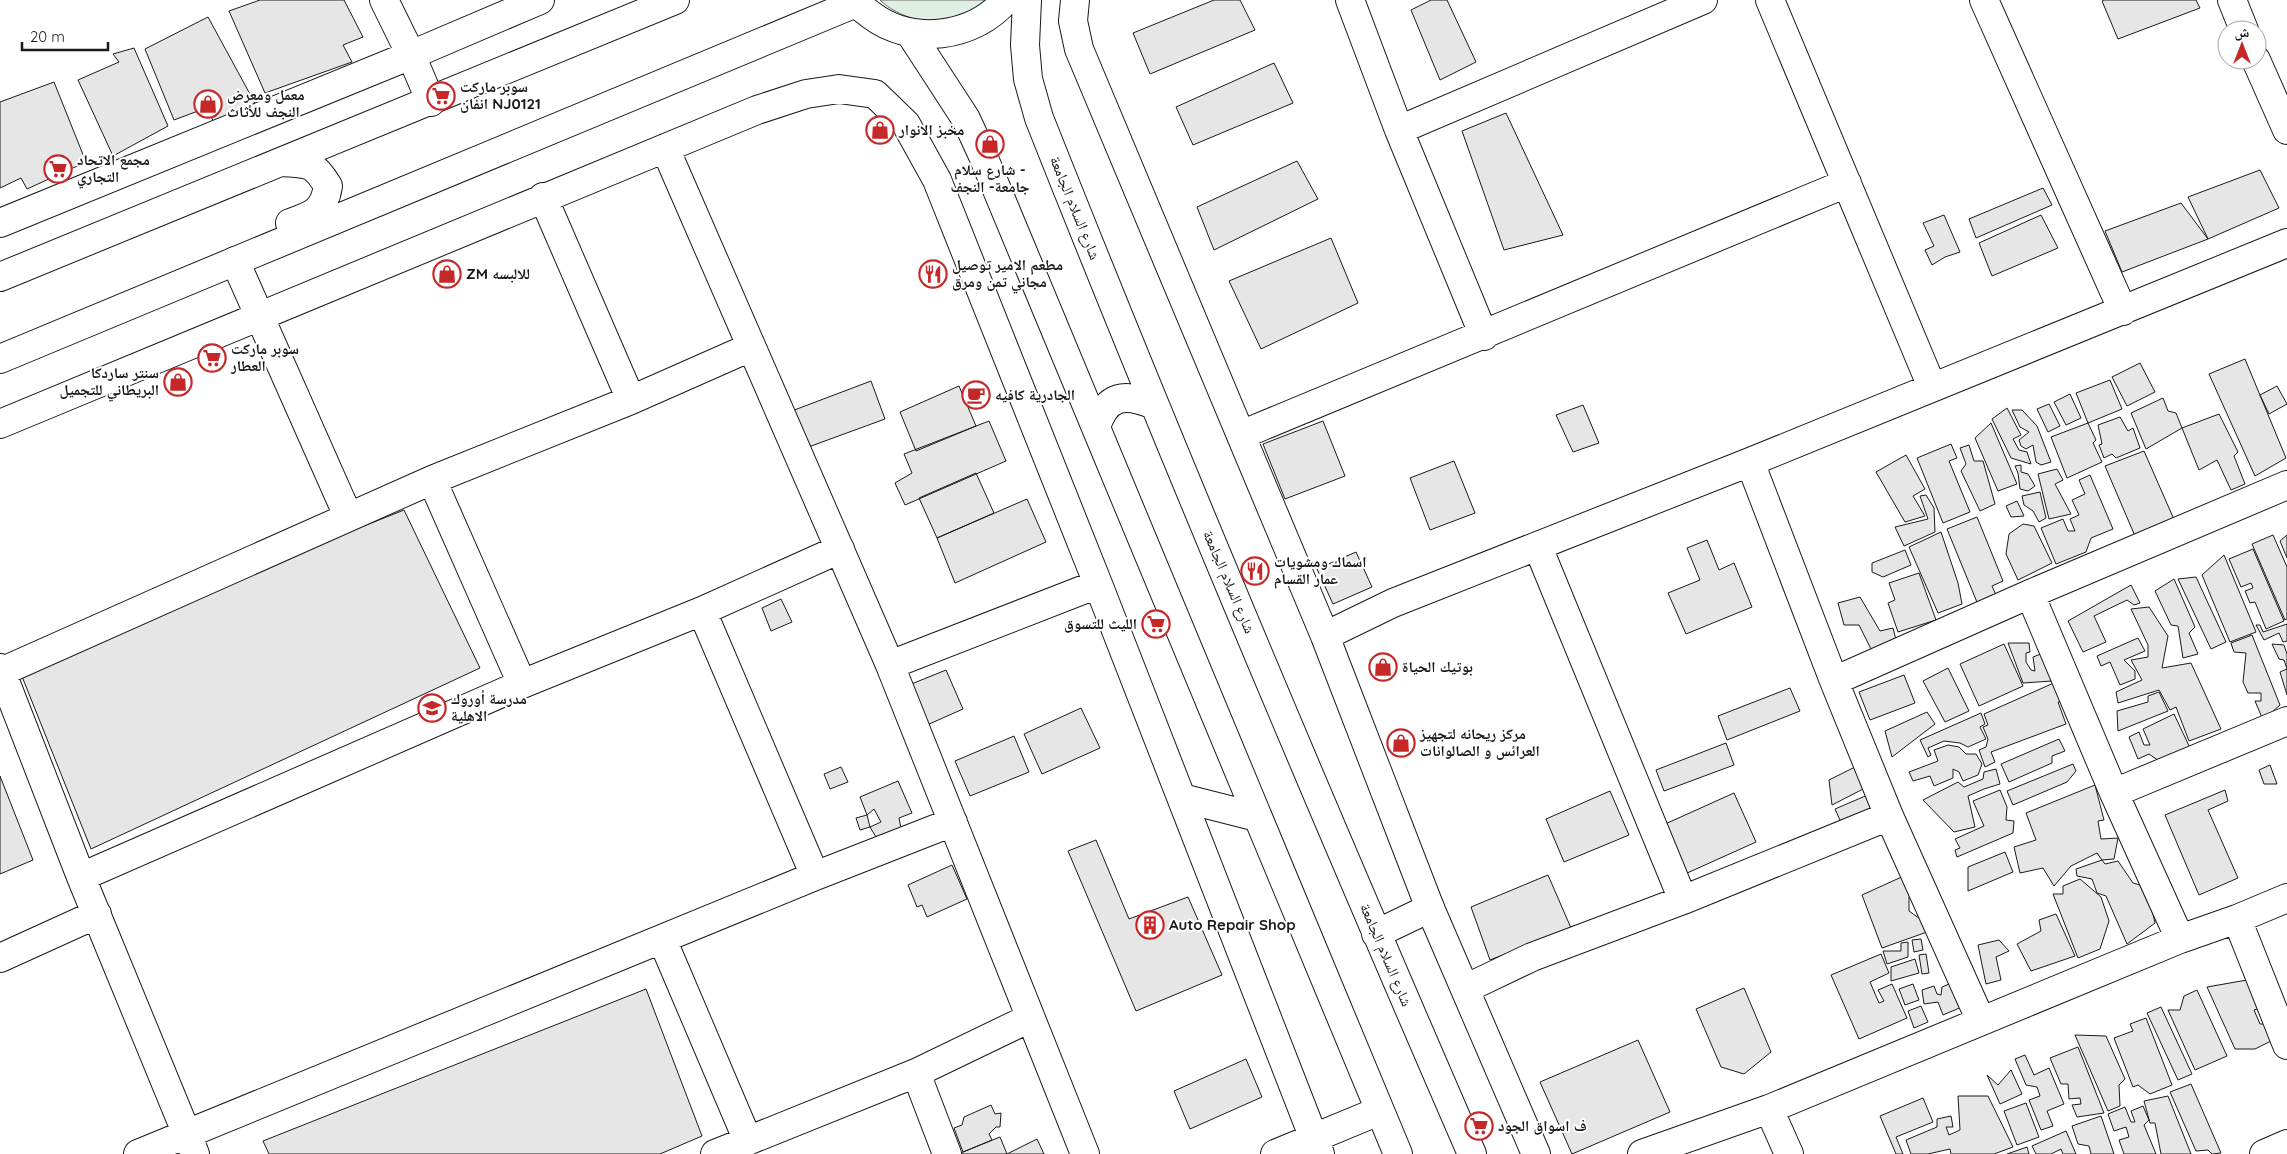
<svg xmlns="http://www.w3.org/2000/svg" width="2287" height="1154" font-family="Quicksand,'Noto Naskh Arabic',sans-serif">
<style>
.green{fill:#e0efe3;stroke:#6a6a6a}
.building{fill:#e6e6e6;stroke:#1a1a1a}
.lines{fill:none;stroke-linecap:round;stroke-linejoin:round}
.minor-casing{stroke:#1a1a1a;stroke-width:30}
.major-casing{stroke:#1a1a1a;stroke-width:30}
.minor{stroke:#fff;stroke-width:28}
.major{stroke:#fff;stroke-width:28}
.labels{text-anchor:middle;stroke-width:4;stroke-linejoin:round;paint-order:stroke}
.poi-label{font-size:15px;font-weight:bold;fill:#1a1a1a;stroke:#fff;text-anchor:start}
.street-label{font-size:15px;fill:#1a1a1a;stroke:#fff}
</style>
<rect width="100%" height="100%" fill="#fff"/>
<!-- green -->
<path class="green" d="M880,0h110c-10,6 -20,14 -30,18 -25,10 -62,0 -80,-18z"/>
<!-- building -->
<path class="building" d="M260,0h84l19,37 -20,8 9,17 -87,31 -36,-82z
M1214,0h26l15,30 -105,44 -17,-41z
M1431,0h16l29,62 -36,18 -29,-70z
M2104,0h92l4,8 -82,31 -16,-38z
M208,17l49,90 -42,17 -9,-16 -32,12 -29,-71z
M134,48l34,78 -55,30 -35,-76 41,-18 -6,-8z
M1274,63l19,40 -100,42 -17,-38z
M54,82l32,80 -59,27 -6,-11 -21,10v-86z
M1506,113l57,122 -59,15 -42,-119z
M1297,161l21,38 -104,51 -17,-43z
M2260,170l19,38 -71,31 -20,-42z
M2043,188l9,17 -76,33 -7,-19z
M2181,203l27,36 -86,33 -17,-41z
M1944,215l16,37 -15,5 -13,8 -7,-15 9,-4 -11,-23z
M2041,215l17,33 -66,28 -13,-33z
M1331,238l27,65 -97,46 -32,-68z
M2245,359l41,99 -31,18 -46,-102z
M2140,363l15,29 -28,14 -15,-29z
M2110,380l12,29 -34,14 -12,-30z
M871,381l14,38 -82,30 -14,-37z
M959,386l17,40 -60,25 -16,-39z
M2277,386l10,18 -18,10 -9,-19z
M2070,394l11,24 -15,7 -12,-23z
M2163,398l5,13 8,2 6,15 -36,21 -15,-36z
M2049,404l11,22 -12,6 -11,-23z
M1583,405l16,38 -26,9 -17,-37z
M2007,408l14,27 -8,4 6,11 8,2 4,12 -20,-6 -19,-39z
M2012,410h10l15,16 14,36 -10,3 -5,-3 -3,-17 -7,4 -5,-3 -2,-6 10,-8 -9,-5z
M2219,414l19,38 -4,4 11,28 -14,6 -14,-30 -18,10 -17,-42z
M2120,417l8,14 5,-3 7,20 -24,10 -4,-4 -8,4 -5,-13 3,-1 -4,-19z
M989,421l17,40 -101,44 -10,-22 17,-10 -8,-19z
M1323,421l22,55 -60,23 -22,-55z
M1991,423l26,61 -19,7 -23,-53z
M2088,423l8,17 -3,3 9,19 -35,16 -16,-41z
M1951,444l6,14 -8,3 21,51 -27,11 -26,-65z
M1969,445l5,16h9l12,43 -15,7 -19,-40 5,-7 -6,-16z
M2144,451l32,73 -38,19 -33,-77z
M1906,455l19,34 -12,7 12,20 -20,6 -29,-50z
M1454,461l21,52 -45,17 -20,-52z
M2021,465v7l7,2 7,12 -7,5 -8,-2 -2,-16 -3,-7z
M2057,469l6,11 -8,4 16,30 -22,5 -11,-45z
M976,473l18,40 -57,25 -18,-40z
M2090,475l23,54 -22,9 -5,14 -30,12 -15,-36 22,-9 5,12h7l-5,-12 9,-4 -7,-15 13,-6 -6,-14z
M2040,492l6,26 -7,4 -6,-11 -9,-6 -2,-9z
M1926,495l8,13 1,24 -31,14 -9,-19 33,-8 -8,-23z
M1027,499l19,43 -91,41 -18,-45z
M2017,501l7,15 -13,1 -5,-11z
M404,510l76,158 -389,181 -74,-185z
M1977,517l26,64 -11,5 8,18 -19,8 -34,-83z
M2023,524l11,2 18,37 -34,17 -12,-26 3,-20z
M1941,532l17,51 4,21 -24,9 -29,-66z
M2273,535l14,32v52l-2,1 -33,-76z
M2287,535v23l-7,-17z
M1707,540l12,30 15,-7 18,44 -66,27 -18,-41 32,-13 -13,-32z
M2253,549l31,72 -18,8 -11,-27 -5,1 -5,-12 8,-3 -2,-5 -10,4 -12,-28z
M1905,550l6,15 -28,12 -11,-5v-9z
M1356,552l16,35 -39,17 -16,-35z
M2224,555l32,77 -26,10 -28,-67z
M1919,573l17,47 -38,12 -10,-29 7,-3 -6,-17z
M2196,577l30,65 -15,7 -33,-70z
M2174,579l21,48 -6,6 9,21 -15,4 -5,-32 -7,-1 -16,-34z
M2131,585l9,18 -6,2 -7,-5 -33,16 12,26 -23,10 -15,-31z
M1860,597l20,34 13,-3 4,16 -26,5 -12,-24h-15l-6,-22z
M781,599l11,23 -21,9 -9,-23z
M2149,607l19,29 -6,32 29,-5 30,66 -32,12 -13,-34 -6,3 -11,-20 -41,13 -2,-11 26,-12 -11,-20 17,-3v-12l-17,-36z
M2287,624v17l-4,1 -4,-9 -15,7 -8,-15h4l3,7z
M2252,635l28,70 -17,15 -8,-19h6v-8h-13l-5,-11 3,-29 -12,-1 -3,-9z
M2138,638l7,13 -21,9 11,11v8l-15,6 -10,-23 -9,4 -4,-10z
M2008,643h21l1,9 -4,1v9l5,8 4,1 -2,-14 13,-5 6,29 -29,2z
M2004,644l19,42 -44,20 -19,-42z
M2272,644l12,1 3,9v15l-3,-9 -5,-1z
M1948,668l21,43 -24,11 -22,-41z
M2287,669v26l-7,-23z
M946,670l17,39 -36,16 -18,-40z
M1904,675l11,28 -45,17 -11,-28z
M2056,682l7,19 -5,1 8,22 -75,28 4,10 -10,5 -6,-17 7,-3 2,-8 -5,-12 5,-2 -4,-11z
M1790,688l10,23 -73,29 -9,-24z
M2159,692l9,19 -50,20 -1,-20 31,-9v-6z
M1081,708l19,40 -58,26 -18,-40z
M1927,712l8,12 -43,33 -7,-26z
M1981,713l4,11 -5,3 6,12 -18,8 -8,-4 -16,-2 -16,7 3,7 -3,2 -8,-17z
M2174,714l17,36 -29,13 -13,-9 -11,5 -9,-22 10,-5 5,13h6l-7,-16z
M1014,736l15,36 -59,24 -15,-35z
M2059,739l6,12 -13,5v7l-43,19 -8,-18z
M1726,743l8,22 -70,26 -8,-21z
M1948,745l11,2 7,7h10l6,10 -4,11 -15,6 -4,-9 -6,-3v9l-19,8 -4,-10 -17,5 -4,-9 29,-11 -4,-11z
M2073,764l3,7 -9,11 -54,23 -6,-14z
M2270,765l7,19h-13l-5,-14z
M841,767l7,15 -18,7 -6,-15z
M1855,767l10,21 -33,17 -3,-25z
M1996,769l4,15 -16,5 -16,7 7,31 -21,5 -31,-32 35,-18 6,5 19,-8 1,-7z
M0,776l33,84 -33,14z
M898,781l14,32 -13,5 2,10 -25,9 -6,-10 11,-5 -7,-13 -7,6 -7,-18z
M2095,785l9,35 -6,1 3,18 17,-1 -4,21 -12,1 -5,-7 -26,13 -17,20 -11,-18 -23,5 -6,-26 22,-7 -10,-27z
M2000,790l7,17 -1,13 8,1 -1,12 -56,24 -2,-7 5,-2 -5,-9 29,-13 -11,-25z
M2225,790l3,11 -20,9 30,68 -39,17 -34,-80z
M1610,791l19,44 -65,27 -18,-43z
M1734,793l22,49 -71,32 -22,-49z
M1870,794l9,20 -35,15 -9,-20z
M867,815l3,12 -10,3 -4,-12z
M1096,840l33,79 59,-22 34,78 -86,36 -68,-160z
M2005,852l8,20 -45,19v-24z
M2102,860l3,4 13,-3 15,22 7,2 13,29 2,9 -28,21 -21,-48 -9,-3 -5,-14 -15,-3 -1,-7z
M952,865l15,34 -40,18 -5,-12 -5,2 -9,-22z
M1548,875l23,53 -81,32 -19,-53z
M1906,875l13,18 -10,4v14l14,10 4,11 -45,16 -20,-53z
M2080,879l21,18 8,24 -9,28 -22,9 -25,-64h10v-8z
M2056,914l19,42 -44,15 -14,-27 24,-13 -2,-11z
M1921,939l2,11 -9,2 -2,-12z
M1999,940l10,11 -13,6 5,23 -15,4 -8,-39z
M1908,942v15l-21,7 -4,-13h18v-8z
M1881,954l8,19 -19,9 9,21 5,-2 -6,-11 14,-6 15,34 -48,21 -28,-64z
M1926,954l3,19 -7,1 -3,-19z
M1915,959l4,14 -28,8v-14z
M2247,980l13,28 -6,2 6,14h7l8,15 -20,10h-20l-28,-62z
M1954,982l10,24 -21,9 -5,-13 -14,2 -2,-14 12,-4 3,8 4,1 1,-8z
M1913,984l6,16 -14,5 -6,-16z
M1744,988l27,64 -27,22 -23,-7 -25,-58z
M646,989l56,147 -42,18h-391l-6,-13z
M2197,990l30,66 -32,14 -27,-60h12l4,-14z
M1921,1006l7,16 -14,6 -6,-17z
M2161,1007l31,67 -14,6 -31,-67z
M2146,1018l26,67 -22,9 -12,-9 -5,2 -19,-49 19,-7 -3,-7z
M2075,1035l31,1 19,43 -6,6 1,21 -12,5z
M1638,1040l32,72 -98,42 -32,-72z
M2078,1047l26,66 -27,4 -5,-12 9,-1 -1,-6 -11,1 -1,-15h-7l-11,-26z
M2025,1055l9,20 15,-7 15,36 -17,7 6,15 -12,4 -12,-30 11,-4 -3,-9 -11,-2 -11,-26z
M1246,1059l16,38 -72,32 -16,-38z
M2011,1070l11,24 -22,10 -13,-29 11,10z
M2191,1084l30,69 -9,1 -4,-4 -12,1 -26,-59z
M1958,1096h30l25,51 -19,7h-43l-1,-5 -22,5h-17l-5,-14 31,-13v-8l14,-3 2,11h-7l3,8 11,-5z
M2168,1096l23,58h-30l-6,-31h-5l-6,-22z
M1923,1098l10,24 -37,15 7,17h-7l-16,-38z
M2026,1103l13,34 -22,8 -13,-34z
M991,1105l4,9 6,-1 -1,14h-4l-7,7 3,6 -29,12 -9,-24 8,-3 2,-8z
M2143,1106l6,14 -5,5 12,29h-32l-5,-14 10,-3 -3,-10 -12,4 -6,-17 17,-7 6,15h4l-4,-11z
M2101,1116l13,38h-23l-2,-8 -11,-2 -6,-18z
M2066,1131l10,23h-13l-2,-5 -10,5h-15l-4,-8z
M1000,1137l7,17h-47l3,-2z
M1037,1139l7,15h-37z
M2027,1147l2,7h-22z"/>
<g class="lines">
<!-- minor casing -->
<g class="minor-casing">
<path id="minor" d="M384,0l27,55 129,-55
M1075,0l-2,21 6,28 246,587 105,272 106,246
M1350,0l49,130 85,206
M1770,0l162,387
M1984,0l139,311
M2232,0l12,30
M2256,60l31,70
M1399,130l304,-130
M665,148l225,517 195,489
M543,197l88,203
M0,223l411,-168
M235,261l113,255
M0,424l757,-314 49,-16 33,-5 36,5 31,30 31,56 161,404 222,570
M1241,435l606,-252
M1750,462l84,219 55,135 92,205
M432,480l90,204
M1538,547l145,353
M2030,594l84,199 66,146
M702,611l113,265
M1325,636l68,-33 357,-141 537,-219
M890,665l208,-81
M0,668l81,209 114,277
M1,672l431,-192 199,-80 120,-53
M1834,681l196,-87 257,-109
M2114,793l173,-72
M81,877l441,-193 180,-73 138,-62
M2237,919l50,126
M662,939l86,202
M0,958l97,-44
M1467,988l65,-31 151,-57 206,-84
M916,1073l31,81
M1769,1109l20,45
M138,1154l677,-278 138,-54
M715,1154l201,-81 114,-55
M1275,1154l104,-43
M1642,1154l127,-45 411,-170 57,-20 50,-21
M2264,1154l23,-10"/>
</g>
<!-- major casing -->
<g class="major-casing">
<path id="major" d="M853,0c5,6 12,10 18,15 41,31 102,23 135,-15
M1027,0l-2,45 3,34 11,39c138,348 284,693 433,1036
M910,33l56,86 17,37 415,998
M411,55l20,47
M281,162c27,2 32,-1 47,24 -4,26 -16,29 -38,37
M0,277l675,-277
M0,359l856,-356
M1096,427c11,-33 29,-34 58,-22
M1182,798l75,19
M1376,934l54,-26"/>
</g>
<!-- minor -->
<use href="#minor" class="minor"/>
<!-- major -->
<use href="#major" class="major"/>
</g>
<!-- icons -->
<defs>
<g id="supermarket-ring" transform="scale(1.4375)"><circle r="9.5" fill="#fff" stroke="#c62828" stroke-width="1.5"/><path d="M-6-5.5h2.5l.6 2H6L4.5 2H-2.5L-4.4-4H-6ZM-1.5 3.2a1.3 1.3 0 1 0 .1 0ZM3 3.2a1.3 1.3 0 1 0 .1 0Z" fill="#c62828"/></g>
<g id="shop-ring" transform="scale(1.4375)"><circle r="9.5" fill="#fff" stroke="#c62828" stroke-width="1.5"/><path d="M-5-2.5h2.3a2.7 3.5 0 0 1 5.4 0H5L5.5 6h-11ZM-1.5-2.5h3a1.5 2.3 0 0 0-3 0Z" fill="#c62828"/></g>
<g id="restaurant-ring" transform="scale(1.4375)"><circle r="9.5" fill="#fff" stroke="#c62828" stroke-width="1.5"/><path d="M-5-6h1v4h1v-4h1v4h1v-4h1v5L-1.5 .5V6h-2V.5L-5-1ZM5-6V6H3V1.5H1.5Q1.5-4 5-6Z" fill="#c62828"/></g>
<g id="cafe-ring" transform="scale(1.4375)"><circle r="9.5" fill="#fff" stroke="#c62828" stroke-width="1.5"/><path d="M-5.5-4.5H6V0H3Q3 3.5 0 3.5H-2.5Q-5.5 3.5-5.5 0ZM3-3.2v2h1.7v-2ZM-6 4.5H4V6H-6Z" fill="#c62828"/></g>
<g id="school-ring" transform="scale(1.4375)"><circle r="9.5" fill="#fff" stroke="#c62828" stroke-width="1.5"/><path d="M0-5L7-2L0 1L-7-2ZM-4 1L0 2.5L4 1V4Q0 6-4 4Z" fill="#c62828"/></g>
<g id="building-ring" transform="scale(1.4375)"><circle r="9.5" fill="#fff" stroke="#c62828" stroke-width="1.5"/><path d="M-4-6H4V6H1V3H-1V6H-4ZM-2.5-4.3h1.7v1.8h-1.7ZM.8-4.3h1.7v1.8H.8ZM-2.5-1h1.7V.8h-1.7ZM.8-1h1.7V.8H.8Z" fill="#c62828"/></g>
</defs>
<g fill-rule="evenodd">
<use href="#supermarket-ring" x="441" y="96"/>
<use href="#shop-ring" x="208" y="104"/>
<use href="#shop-ring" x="880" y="130"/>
<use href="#shop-ring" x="990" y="144"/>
<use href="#supermarket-ring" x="58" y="169"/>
<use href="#shop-ring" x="447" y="274"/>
<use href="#restaurant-ring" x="933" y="274"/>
<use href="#supermarket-ring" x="212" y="358"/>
<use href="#shop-ring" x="178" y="382"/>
<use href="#cafe-ring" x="976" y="395"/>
<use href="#restaurant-ring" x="1255" y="571"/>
<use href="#supermarket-ring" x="1156" y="624"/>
<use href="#shop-ring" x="1383" y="667"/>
<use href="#school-ring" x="432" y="708"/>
<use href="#shop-ring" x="1401" y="743"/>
<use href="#building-ring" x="1150" y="925"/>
<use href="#supermarket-ring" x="1479" y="1126"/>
</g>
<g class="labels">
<!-- poi labels -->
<g class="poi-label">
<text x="460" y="92">سوبر ماركت<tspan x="460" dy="17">انفان NJ0121</tspan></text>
<text x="227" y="100">معمل ومعرض<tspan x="227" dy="17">النجف للأثاث</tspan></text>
<text x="899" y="135">مخبز الانوار</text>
<text x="77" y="165">مجمع الاتحاد<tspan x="77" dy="17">التجاري</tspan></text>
<text x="990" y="175" text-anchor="middle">شارع سلام -<tspan x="990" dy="17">جامعة- النجف</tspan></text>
<text x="952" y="270">مطعم الامير توصيل<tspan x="952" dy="17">مجاني تمن ومرق</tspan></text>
<text x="466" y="279">ZM للالبسه</text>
<text x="231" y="354">سوبر ماركت<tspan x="231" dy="17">العطار</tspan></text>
<text x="159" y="378" text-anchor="end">سنتر ساردكا<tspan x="159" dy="17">البريطاني للتجميل</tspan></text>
<text x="995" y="400">الجادرية كافيه</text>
<text x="1274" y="567">اسماك ومشويات<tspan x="1274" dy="17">عمار القسام</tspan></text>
<text x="1137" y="629" text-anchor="end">الليث للتسوق</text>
<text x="1402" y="672">بوتيك الحياة</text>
<text x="451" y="704">مدرسة أوروك<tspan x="451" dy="17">الاهلية</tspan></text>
<text x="1420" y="739">مركز ريحانه لتجهيز<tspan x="1420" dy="17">العرائس و الصالوانات</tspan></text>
<text x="1169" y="930">Auto Repair Shop</text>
<text x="1498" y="1131">ف اسواق الجود</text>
</g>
<!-- street labels -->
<g class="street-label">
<text transform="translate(1075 208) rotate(68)" y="5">شارع السلام الجامعة</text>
<text transform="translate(1229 582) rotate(67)" y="5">شارع السلام الجامعة</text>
<text transform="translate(1386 955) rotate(67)" y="5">شارع السلام الجامعة</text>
</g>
</g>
<!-- north arrow -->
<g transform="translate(2242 45)"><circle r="24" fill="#ffffff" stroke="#a3a3a3"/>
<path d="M0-4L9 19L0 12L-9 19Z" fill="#c62828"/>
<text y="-8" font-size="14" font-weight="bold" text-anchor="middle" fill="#1a1a1a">ش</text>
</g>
<!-- scale -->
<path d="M22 42v8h86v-8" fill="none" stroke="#1a1a1a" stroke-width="2.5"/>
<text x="30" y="42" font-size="15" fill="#1a1a1a" stroke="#ffffff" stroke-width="4" paint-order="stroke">20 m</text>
</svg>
